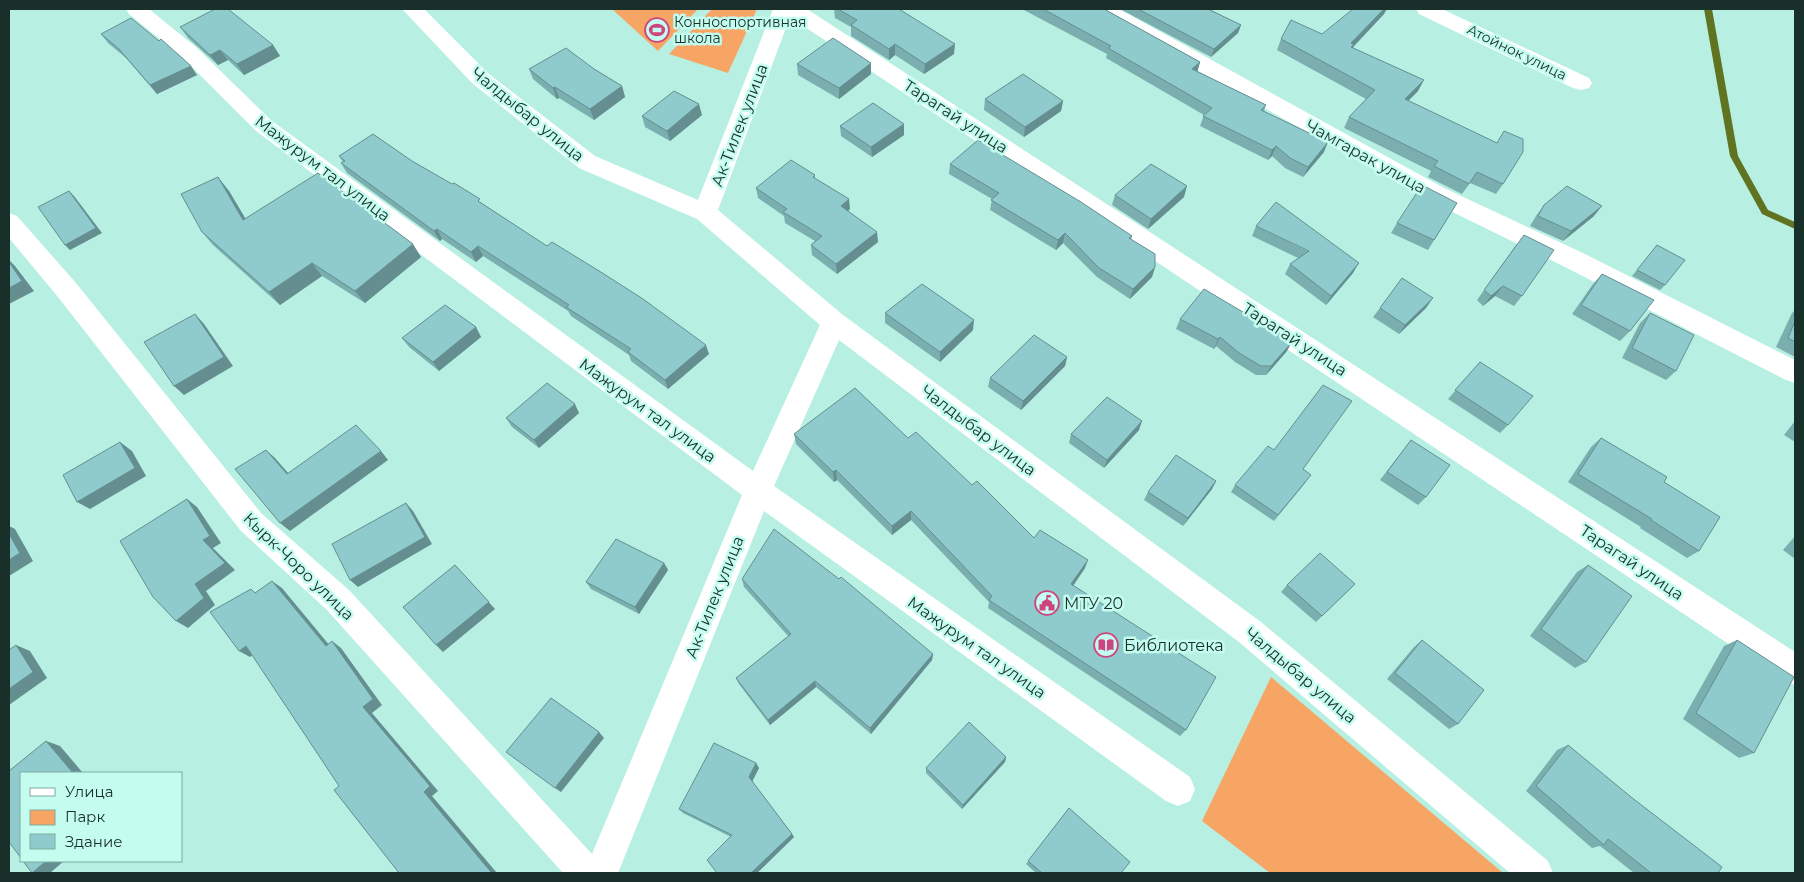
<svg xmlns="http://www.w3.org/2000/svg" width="1804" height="882" font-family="Montserrat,sans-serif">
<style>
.green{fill:#f6a565}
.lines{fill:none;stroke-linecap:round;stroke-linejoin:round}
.stream{fill:#5f7320;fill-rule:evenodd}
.street{fill:#fff;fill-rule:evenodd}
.wall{fill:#7bafaf}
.shaded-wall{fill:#648e8f}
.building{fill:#8fcbcc;stroke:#648e8f}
.labels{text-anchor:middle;stroke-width:5;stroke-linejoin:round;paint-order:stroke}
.far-poi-label{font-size:14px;fill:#182f2a;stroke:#c4fdef;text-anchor:start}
.far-street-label{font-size:14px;fill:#182f2a;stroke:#c4fdef}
.street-label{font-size:16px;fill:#182f2a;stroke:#c4fdef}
.poi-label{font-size:16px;fill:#182f2a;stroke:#c4fdef;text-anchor:start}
</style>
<rect width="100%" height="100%" fill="#b7f0e2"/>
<!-- green -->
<path class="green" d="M612,9h86l-40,42z
M712,9h45l-29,64 -59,-19z
M1271,677l232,196h-233l-68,-52z"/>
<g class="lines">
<!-- stream -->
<path class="stream" d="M1704,9h8l26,147 30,54 27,12v7l-33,-15 -32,-58z"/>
<!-- street -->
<path class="street" d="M126,9h23l48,39 75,73 481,350 67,-146 -123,-106 -118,-51 -106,-84 -71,-75h22l65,65 106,82 103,44 75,-191h34l988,643v33l-11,-4 -994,-664 -72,193 125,105 418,307 287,239 5,12h-43l-271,-231 -400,-302 -65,146 416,291 5,12 -5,12 -12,5 -12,-5 -402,-290 -146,362h-55l-236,-263 -86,-79 -183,-234 -49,-59v-25l8,3 59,67 185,230 88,77 243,264 150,-359 -486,-364 -73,-73 -54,-44z
M1094,9h25l325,179 139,65 212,107v23l-9,-3 -221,-113 -137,-67 -331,-186z
M1416,9h26l147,69 3,5 -3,5 -8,2 -8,-2 -154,-74z"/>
</g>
<!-- wall -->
<path class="wall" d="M834,9h65l55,45 -30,20 -29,-19 -6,5 -38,-24v-9l-16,-9z
M1022,9h82l96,53 -3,10 69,33 -2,6 60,41 -21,25 -18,-9 -13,-12 -4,4 -68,-34 4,-11 -98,-57 1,-4z
M1120,9h88l33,16 -3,8 -27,24z
M1384,14l-30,32 -1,2 65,43 -10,10 95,83 -7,10 -26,-11 -8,11 -34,-17 3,-6 -87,-43 5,-11 17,-18 -89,-49 4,-11 41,-5z
M180,27l93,18 7,11 -36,19 -16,-15 -10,5 -30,-27z
M101,34l96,41 -40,19 -31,-36 -18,-15z
M797,64l74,10 -32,25 -41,-24z
M529,69h65l28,17 3,11 -31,23 -35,-22 -2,1 -24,-20z
M985,99l78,2 -2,10 -37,26 -40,-27z
M702,115l-32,26 -25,-14 -3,-11z
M904,124v11l-32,22 -31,-21 -1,-10z
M339,156l73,5 71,43 226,150 -41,35 -37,-28 -2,-6 -58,-39 -3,-5 -85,-55 -7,6 -34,-23 -2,2 -93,-68 -6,-10 2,-1z
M950,164l182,72 -1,4 24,27 -3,10 -22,22 -33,-22 -34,-34 -7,7 -66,-40 2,-11 -43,-25z
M815,175v4l35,30 -2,2 30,31 -41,32 -25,-19 -1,-10 4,-4 -30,-18 -1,-7 -26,-18 -2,-10z
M229,191l16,27 176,39 -56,46 -43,-27 -42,29 -67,-60 -11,-13z
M1115,195l69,2 -36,32 -36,-24z
M1457,203l-29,47 -37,-17 6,-10z
M1544,205l50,11 -31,25 -33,-15 6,-10z
M1256,226l97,47 -27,32 -41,-31 5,-10 8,-6 -46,-22z
M1516,245l6,51 -8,10 -19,-10 -12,10 -6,-6z
M1657,245l8,40 -5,5 -28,-14z
M1602,274l28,57 -10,10 -48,-27 21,-30z
M1380,308h46l-27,26 -26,-17z
M1795,310v47l-19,-10 16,-34z
M885,313l88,17 -33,32 -55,-39z
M1650,313l26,58 -10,9 -44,-22 18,-35z
M1180,319l107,32 -21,24h-10l-21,-13 -19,-16 -2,3 -38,-20z
M476,327l5,10 -42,34 -30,-24 -7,-9z
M1067,357l-2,9 -44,44 -33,-23 2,-9z
M1480,362l28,63 -8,8 -52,-34z
M579,413l-40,35 -27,-21 -6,-9z
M1795,421v21l-11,-7z
M1139,430l-35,38 -35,-25 2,-9z
M794,434l114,4 64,47 62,53 51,30 -12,18 113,144 -6,6 -192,-128 1,-6 -78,-82 -19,15 -55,-55 -3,2 -38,-38z
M1601,438l63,44 35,69 -12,7 -47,-30 1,-1 -73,-45 23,-35z
M1411,440l15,57 -8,8 -38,-25z
M1303,469l3,13 -32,39 -43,-29 4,-7z
M1216,481l-4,8 -29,37 -39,-26 4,-8z
M1795,536v23l-12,-9z
M664,563l4,7 -29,44 -48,-25 -5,-7z
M1588,565l-2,97 -11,6 -45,-32 47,-64z
M742,579h97l94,75 -1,6 -61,74 -55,-47 -46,38 -31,-41 -3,-6 52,-42 -44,-49z
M1355,584l-39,38 -35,-30 6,-7z
M1422,640l36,84 -9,5 -62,-50 27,-32z
M1737,640l17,113 -15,5 -56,-39 41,-73z
M1568,745l150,128h-84l-34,-27 -8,2 -66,-57 31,-41z
M1006,757l-1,5 -43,47 -36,-36v-5z
M756,763l3,5 -7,13 40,53 2,3 -37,36h-40l14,-36 -48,-24 -4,-4z
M1069,808l52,65h-85l-10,-9z"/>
<!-- shaded-wall -->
<path class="shaded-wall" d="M1384,9h3l-3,5 -30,32 -5,10 2,-13z
M1241,25l-3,8 -27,24 3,-8z
M895,44v11l-6,5v-11z
M955,44l-1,10 -30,20 1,-10z
M273,45l7,11 -36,19 -7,-11z
M220,50l8,10 -10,5 -8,-10z
M1200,62l-3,11 -5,-4z
M871,63v11l-32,25v-11z
M191,66l6,9 -40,19 -7,-9z
M1424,80l-6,11 -19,19 6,-11z
M622,86l3,11 -31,23 -4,-11z
M555,87l4,11 -2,1 -4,-11z
M1063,101l-2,10 -37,26 1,-10z
M699,104l3,11 -32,26 -3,-10z
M904,124v11l-32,22 -1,-10z
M1328,142l-4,10 -21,25 5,-10z
M1276,146l-4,10 -4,4 4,-10z
M218,177l11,14 25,42 -11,-13z
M1187,186l-3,11 -36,32 3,-10z
M69,191l5,5 28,37 -32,17 -5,-5z
M849,199l1,10 -8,7 -1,-10z
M1602,206l-8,10 -31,25 8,-10z
M437,229l5,10 -2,2 -6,-10z
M877,232l1,10 -41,32 -1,-10z
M1065,233l-2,10 -7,7 2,-10z
M413,244l8,13 -56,46 -10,-12z
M478,246l5,10 -7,6 -5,-10z
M9,260l6,6 19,25 -25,13z
M312,263l10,13 -42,29 -11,-13z
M1359,263l-6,10 -27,32 5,-9z
M1155,267l-3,10 -22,22 3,-10z
M1503,286l-8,10 -12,10 8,-10z
M1433,298l-7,10 -27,26 6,-9z
M195,314l9,10 29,42 -49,29 -10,-9z
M974,320l-1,10 -33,32v-10z
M476,327l5,10 -42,34 -6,-9z
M1220,337l-4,9 -2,3 4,-10z
M1292,342l-5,9 -21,24 5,-9z
M706,345l3,9 -41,35 -3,-9z
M1067,357l-2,9 -44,44 2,-9z
M575,404l4,9 -40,35 -5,-8z
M1142,421l-3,9 -35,38 3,-8z
M120,442l12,9 14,25 -56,33 -13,-7z
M266,450l9,8 21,24 -9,-8z
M381,451l7,9 -98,71 -10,-8z
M836,470l1,10 -3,2 -1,-10z
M1216,481l-4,8 -29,37 5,-8z
M187,499l10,8 24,36 -8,5 22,22 -29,21 9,14 -27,23 -12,-7 19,-37 8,-44z
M406,503l7,8 19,33 -74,43 -8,-7z
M911,511v9l-19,15v-9z
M9,526l6,3 18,32 -24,15z
M1088,560l-3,8 -17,25 3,-9z
M664,563l4,7 -29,44 -4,-7z
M455,565l40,44 -52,43 -7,-7z
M272,581l10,7 53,64 -9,-6z
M332,641l9,7 41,57 -10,8 66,78 -6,5 65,77h-7l-66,-81 -61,-85z
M16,645l14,6 17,27 -38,27v-16z
M246,646l10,6 -6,5 -11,-6z
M933,654l-1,6 -61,74 -1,-6z
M815,681l1,6 -46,38 -2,-5z
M599,732l5,6 -43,54 -6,-4z
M46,741l14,5 23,27h-10z
M1006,757l-1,5 -43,47 1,-4z
M756,763l3,5 -7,14 -3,-5z
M792,834l2,3 -37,36h-6z
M46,861h18l-14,12h-18z"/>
<!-- building -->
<path class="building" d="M215,9h13l45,36 -36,19 -17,-14 -10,5 -30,-28z
M838,9h61l56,35 -30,20 -30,-20 -6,5 -38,-24 6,-5z
M1043,9h61l96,53 -8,7 74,36 -5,5 67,32 -20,25 -18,-9 -14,-12 -4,4 -69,-34 9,-8 -104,-60 3,-2z
M1138,9h70l33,16 -27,24z
M1353,9h31l-33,34 3,2 -3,2 73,33 -19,19 92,44 7,-12 19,8v13l-20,32 -26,-12 -8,12 -35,-18 4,-5 -89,-44 26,-27 -94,-51 10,-19 31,14z
M131,18l28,23 2,-2 30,27 -41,19 -31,-36 -18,-15z
M833,38l38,25 -32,25 -42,-24z
M566,48l28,21 28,17 -32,23 -35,-22 -2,1 -24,-19z
M1023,74l40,27 -38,26 -40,-28z
M674,91l25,13 -32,27 -25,-15z
M873,103l31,21 -33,23 -31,-21z
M373,134l39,27 40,23 2,-1 26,16 -2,2 69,45 5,-4 52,32 39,25 63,46 -41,35 -37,-28 3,-3 -65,-42 3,-2 -91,-59 -7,6 -34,-23 -3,2 -93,-68 4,-2 -6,-5z
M978,140l103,62 51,34 -3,2 26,16v13l-22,22 -34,-21 -34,-35 -7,7 -67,-40 8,-7 -49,-29z
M791,160l24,15 -2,2 36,22 -8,7 36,26 -41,32 -25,-19 11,-9 -39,-24 4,-3 -31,-21z
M1151,164l36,22 -36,33 -36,-24z
M318,173l95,71 -58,47 -43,-28 -43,29 -67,-60 -21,-38 37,-17 25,43z
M1422,185l35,18 -23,37 -37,-17z
M1567,186l35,20 -31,25 -33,-15 6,-11z
M69,191l27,37 -31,17 -27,-38z
M1276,202l83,61 -28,33 -41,-32 19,-13 -53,-25z
M1524,235l30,15 -32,46 -19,-10 -12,10 -7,-6z
M1657,245l28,15 -20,25 -28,-15z
M9,262l13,19 -13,7z
M1602,274l52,26 -24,31 -49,-26z
M1402,278l31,20 -28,27 -25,-17z
M922,284l52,36 -34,32 -55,-39z
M1204,289l44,26 1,-2 43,29 -21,24h-10l-22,-13 -19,-16 -2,2 -38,-20z
M445,305l31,22 -43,35 -31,-24z
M1650,313l44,22 -18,36 -44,-23z
M195,314l29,43 -50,29 -30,-44z
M1795,321v21l-7,-4z
M1034,335l33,22 -44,44 -33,-23z
M1480,362l53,34 -25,29 -53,-35z
M547,383l28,21 -41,36 -28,-22z
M1323,385l29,16 -49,68 8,6 -33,40 -43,-30 33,-39 6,4z
M855,388l53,50 8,-6 56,53 5,-4 57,57 6,-8 48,30 -17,24 145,93 -30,53 -197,-130 3,-4 -81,-85 -19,15 -56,-56 -3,2 -39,-38z
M1107,397l35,24 -35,39 -36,-26z
M356,425l25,26 -101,72 -45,-54 31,-19 21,24z
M1601,438l66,39 -3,5 56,35 -21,34 -48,-31 1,-1 -74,-45z
M1411,440l39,25 -24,32 -39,-25z
M120,442l15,26 -58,34 -14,-27z
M1176,455l40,26 -28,37 -40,-26z
M187,499l23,37 -7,4 22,23 -30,21 9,14 -28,23 -23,-24 -33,-56z
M406,503l19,34 -75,43 -18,-36z
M774,529l65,50 2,-2 92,77 -63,74 -55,-47 -47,39 -32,-42 55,-44 -49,-55z
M9,534l11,19 -11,7z
M616,539l48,24 -29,44 -49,-25z
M1320,553l35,31 -33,32 -35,-31z
M455,565l34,37 -53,43 -33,-38z
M1588,565l44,31 -46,66 -45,-33z
M272,581l54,65 6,-5 41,58 -10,8 67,79 -6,6 67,80 -1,1h-91l-65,-83 5,-4 -93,-140 -7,5 -29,-39 41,-23 4,4z
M1422,640l62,50 -26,34 -63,-51z
M1737,640l57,37 -40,76 -58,-40z
M16,645l17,27 -24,17v-39z
M551,698l48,34 -44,56 -49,-36z
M969,722l37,35 -43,48 -37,-37z
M46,741l27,32h-52v85l-12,-16v-71z
M714,743l42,20 -7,14 43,57 -41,39h-34l-10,-13 25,-25 -53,-26z
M1568,745l63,52 91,70 -4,6h-67l-43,-34 -4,6 -68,-59z
M1069,808l61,54 -9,11h-79l-14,-12z
M23,861h23l-14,12z"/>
<!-- icons -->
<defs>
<g id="stadium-ring" transform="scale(1.25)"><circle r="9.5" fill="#c4fdef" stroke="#ce447e" stroke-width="1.5"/><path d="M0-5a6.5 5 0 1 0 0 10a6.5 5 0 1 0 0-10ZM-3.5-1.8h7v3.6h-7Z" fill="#ce447e"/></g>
<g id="civic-ring" transform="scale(1.25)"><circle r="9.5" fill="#c4fdef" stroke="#ce447e" stroke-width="1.5"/><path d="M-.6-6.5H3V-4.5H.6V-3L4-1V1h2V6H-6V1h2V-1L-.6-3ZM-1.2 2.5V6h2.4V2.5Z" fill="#ce447e"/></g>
<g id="library-ring" transform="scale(1.25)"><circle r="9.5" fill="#c4fdef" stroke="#ce447e" stroke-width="1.5"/><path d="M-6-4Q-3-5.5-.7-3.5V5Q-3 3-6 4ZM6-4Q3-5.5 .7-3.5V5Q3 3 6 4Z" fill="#ce447e"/></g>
</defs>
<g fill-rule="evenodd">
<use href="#stadium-ring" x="657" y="30"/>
<use href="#civic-ring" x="1047" y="603"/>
<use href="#library-ring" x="1106" y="645"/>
</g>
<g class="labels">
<!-- far-poi labels -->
<g class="far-poi-label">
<text x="674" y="27">Конноспортивная<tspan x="674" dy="16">школа</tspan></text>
</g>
<!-- far-street labels -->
<g class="far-street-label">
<text transform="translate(1517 52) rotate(26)" y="5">Атойнок улица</text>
</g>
<!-- street labels -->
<g class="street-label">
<text transform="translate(528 114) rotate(39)" y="6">Чалдыбар улица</text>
<text transform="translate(956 116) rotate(33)" y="6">Тарагай улица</text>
<text transform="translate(739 125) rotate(-69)" y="6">Ак-Тилек улица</text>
<text transform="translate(1366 156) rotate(29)" y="6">Чамгарак улица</text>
<text transform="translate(323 168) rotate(37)" y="6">Мажурум тал улица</text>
<text transform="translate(1295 339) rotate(33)" y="6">Тарагай улица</text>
<text transform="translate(648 410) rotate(36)" y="6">Мажурум тал улица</text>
<text transform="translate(979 430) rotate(37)" y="6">Чалдыбар улица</text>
<text transform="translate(1632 562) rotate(34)" y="6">Тарагай улица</text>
<text transform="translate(299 566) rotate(44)" y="6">Кырк-Чоро улица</text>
<text transform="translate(714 597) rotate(-68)" y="6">Ак-Тилек улица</text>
<text transform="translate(977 647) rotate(35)" y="6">Мажурум тал улица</text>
<text transform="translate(1301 675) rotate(40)" y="6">Чалдыбар улица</text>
</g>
<!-- poi labels -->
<g class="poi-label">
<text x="1064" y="609">МТУ 20</text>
<text x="1124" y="651">Библиотека</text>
</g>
</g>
<!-- border -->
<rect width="1804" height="882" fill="none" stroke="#182f2a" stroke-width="20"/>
<!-- legend -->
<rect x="20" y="772" width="162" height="90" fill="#c4fdef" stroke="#7faba0"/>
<rect x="30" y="788" width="25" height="8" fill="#ffffff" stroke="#7faba0"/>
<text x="65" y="797" font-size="15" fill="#182f2a">Улица</text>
<rect x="30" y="810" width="25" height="15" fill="#f6a565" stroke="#7faba0"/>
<text x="65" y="822" font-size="15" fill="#182f2a">Парк</text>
<rect x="30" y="834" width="25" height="15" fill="#8fcbcc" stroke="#7faba0"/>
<text x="65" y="847" font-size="15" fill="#182f2a">Здание</text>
</svg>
